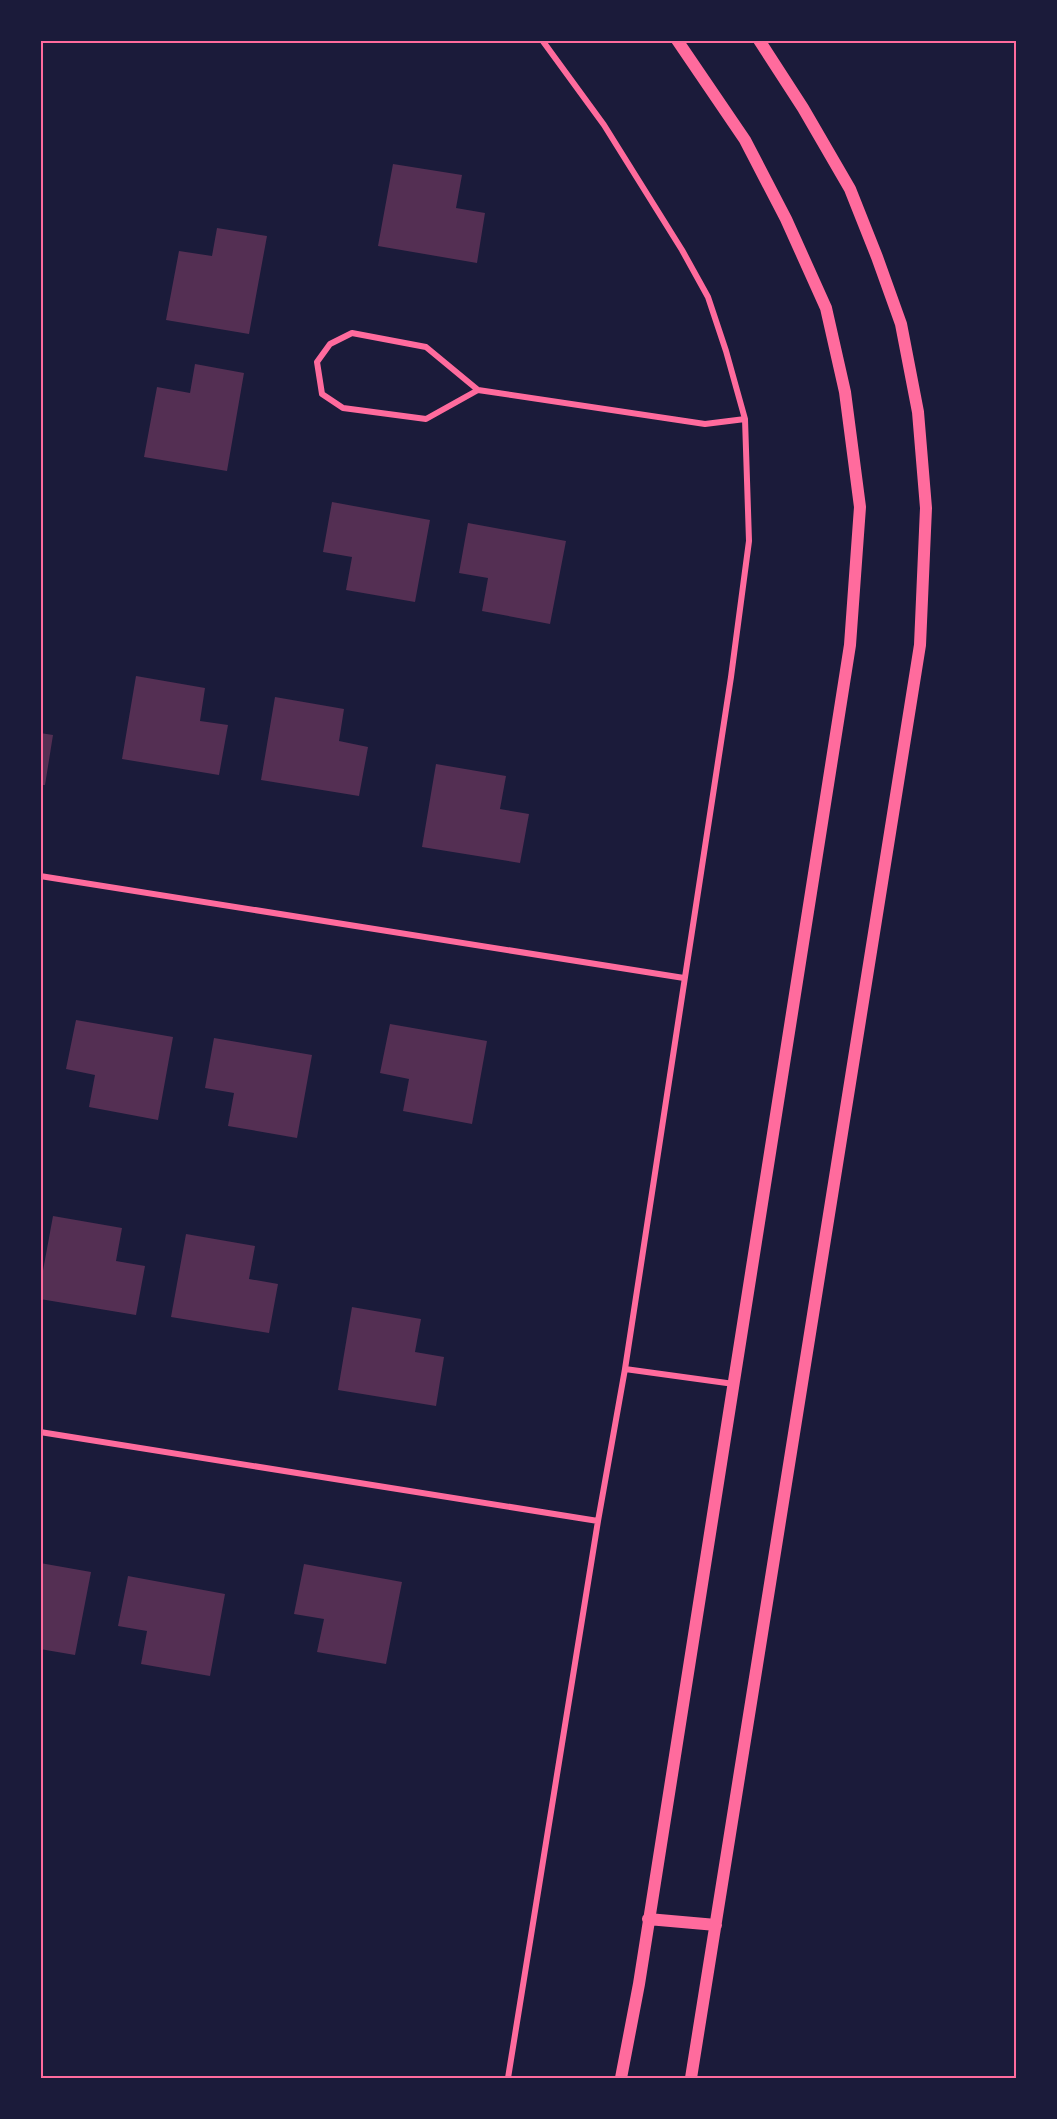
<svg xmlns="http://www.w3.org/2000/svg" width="1057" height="2119" font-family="Mulish,sans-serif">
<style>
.building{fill:#542f53}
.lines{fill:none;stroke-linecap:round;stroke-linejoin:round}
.minor{stroke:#ff6b9d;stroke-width:6}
.secondary{stroke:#ff6b9d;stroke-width:12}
.neatline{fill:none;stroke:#ff6b9d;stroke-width:2}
</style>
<rect width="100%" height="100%" fill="#1b1b3a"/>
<!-- building -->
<path class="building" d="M393,164l69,11 -6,33 29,5 -8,50 -99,-17z
M217,228l50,8 -18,98 -83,-14 13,-69 33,5z
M195,364l49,9 -17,98 -83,-14 13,-70 33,6z
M332,502l98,18 -15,82 -69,-12 6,-33 -29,-5z
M468,523l98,18 -16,83 -68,-13 6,-33 -29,-5z
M136,676l69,12 -5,33 28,4 -9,50 -97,-16z
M275,697l69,12 -5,32 29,6 -9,49 -98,-16z
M40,733l13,2 -8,50h-5z
M436,764l70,12 -6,33 29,5 -9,49 -98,-16z
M76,1020l97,17 -15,83 -69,-13 6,-32 -29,-6z
M390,1024l97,17 -15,83 -69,-13 6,-32 -29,-6z
M214,1038l98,17 -15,83 -69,-12 6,-33 -29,-5z
M53,1216l69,12 -6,33 29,5 -9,49 -96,-16v-12z
M186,1234l69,12 -6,33 29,5 -9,49 -98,-16z
M352,1307l69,12 -6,33 29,5 -8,49 -98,-16z
M40,1563l51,9 -16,83 -35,-6z
M304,1564l98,18 -16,82 -69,-12 7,-33 -30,-5z
M128,1576l97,18 -15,82 -69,-12 6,-33 -29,-5z"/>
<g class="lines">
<!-- minor -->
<path class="minor" d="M478,390l-52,29 -83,-11 -21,-14 -5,-32 13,-18 22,-11 74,14 52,43 227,34 40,-5
M40,876l644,102
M625,1369l109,15
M40,1432l558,89
M508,2078l90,-557 27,-152 106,-692 18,-136 -4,-122 -19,-68 -18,-54 -26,-47 -78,-125 -62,-85"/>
<!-- secondary -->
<path class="secondary" d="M648,1919l68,6
M621,2078l18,-94 211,-1339 10,-138 -15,-115 -19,-84 -40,-89 -41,-79 -68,-100
M691,2078l229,-1433 6,-137 -8,-96 -17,-88 -24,-67 -27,-68 -47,-81 -44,-68"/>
</g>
<!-- border -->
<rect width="1057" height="2119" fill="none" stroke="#1b1b3a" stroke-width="84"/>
<rect x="42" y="42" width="973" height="2035" class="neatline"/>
</svg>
